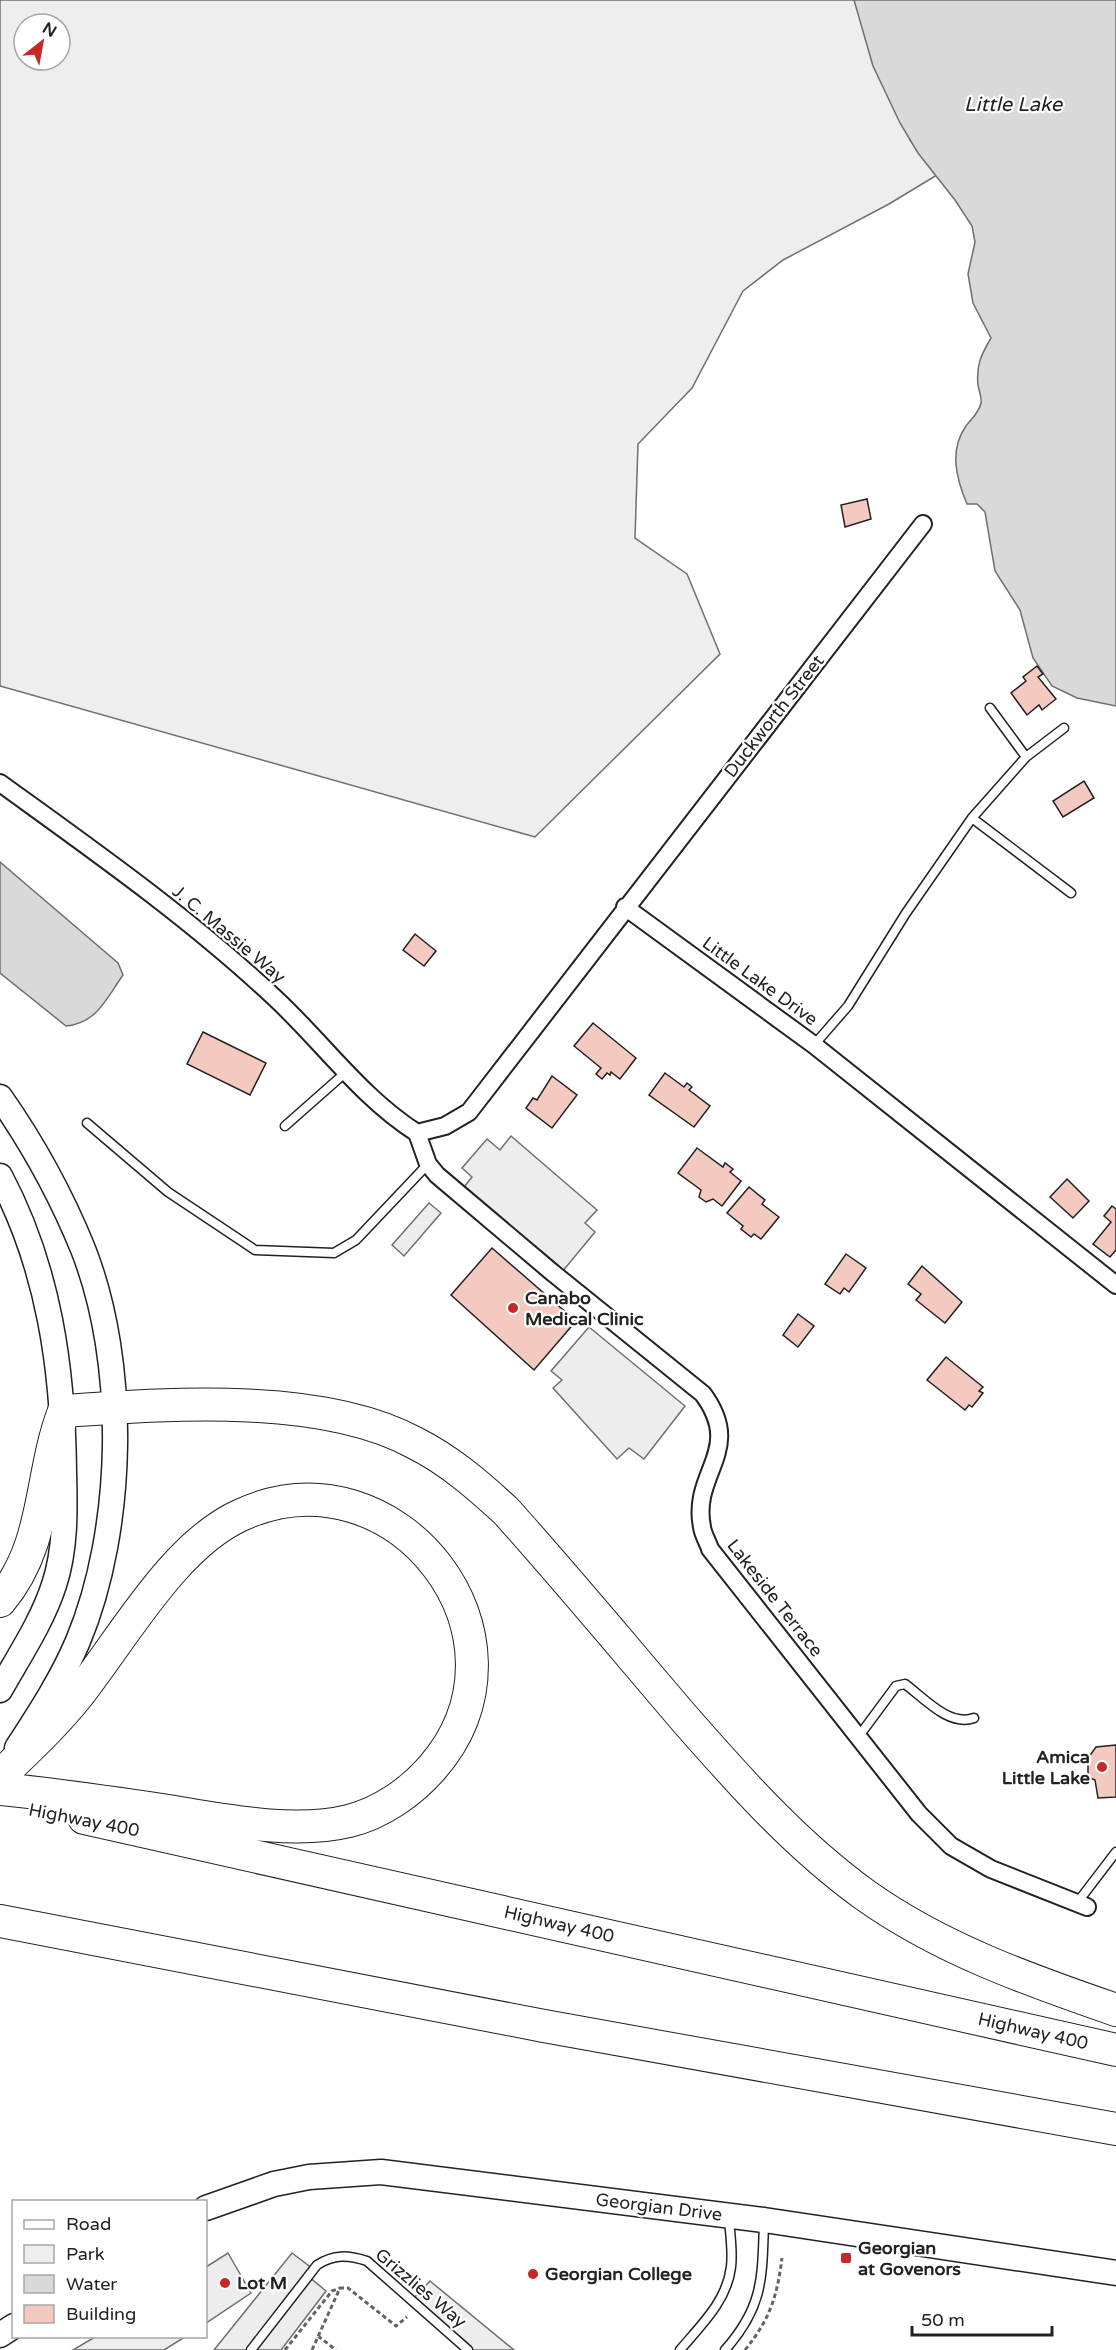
<svg xmlns="http://www.w3.org/2000/svg" width="1116" height="2350" font-family="'Varela Round',sans-serif">
<style>
.green{fill:#eee;stroke:#6f6f6f;stroke-width:1.5;fill-rule:evenodd}
.parking{fill:#ededed;stroke:#6f6f6f;stroke-width:1.5}
.water{fill:#d9d9d9;stroke:#6f6f6f;stroke-width:1.5}
.building{fill:#f3c9c0;stroke:#222;stroke-width:1.5}
.lines{fill:none;stroke-linecap:round;stroke-linejoin:round}
.service-casing{stroke:#222;stroke-width:11}
.minor-casing{stroke:#222;stroke-width:20}
.secondary-casing{stroke:#222;stroke-width:27}
.motorway-casing{stroke:#222;stroke-width:34}
.path{stroke:#646464;stroke-width:3;stroke-dasharray:4.5 3;stroke-linecap:butt}
.service{stroke:#fff;stroke-width:8}
.minor{stroke:#fff;stroke-width:16}
.secondary{stroke:#fff;stroke-width:24}
.motorway{stroke:#fff;stroke-width:32}
.poi-dot{fill:#c62828;stroke:#fff;stroke-width:2}
.labels{text-anchor:middle;stroke-width:4.5;stroke-linejoin:round;paint-order:stroke}
.street-label{font-size:18px;fill:#222;stroke:#fff}
.poi-label{font-size:18px;font-weight:bold;fill:#222;stroke:#fff;text-anchor:start}
.water-label{font-size:20px;font-style:italic;fill:#222;stroke:#fff}
</style>
<rect width="100%" height="100%" fill="#fff"/>
<!-- green -->
<path class="green" d="M0,0h1031l-121,140 27,35 -48,29 -106,56 -40,31 -51,97 -54,56 -3,94 52,36 33,80 -185,183 -535,-151zM24,24h36v36h-36z"/>
<!-- parking -->
<path class="parking" d="M511,1136l86,74 -12,13 10,9 -33,40 -98,-85 8,-10 -10,-9 25,-29 13,11z
M429,1203l12,10 -37,43 -12,-11z
M589,1327l96,79 -41,53 -15,-11 -12,11 -64,-71 9,-8 -11,-9z
M228,2253l23,40 -45,30v-56z
M292,2253l21,16 -5,7 18,15 -45,59h-67z
M430,2281l84,69h-46l-57,-49z
M95,2337v-1l90,1 -21,13h-91z"/>
<!-- water -->
<path class="water" d="M854,0h262v706l-39,-8 -25,-12 -19,-28 -13,-48 -25,-39 -10,-59 -8,-8h-10c-11,-26 -18,-54 -1,-78 6,-8 13,-13 15,-23 1,-6 -2,-12 -3,-18 -2,-20 3,-30 13,-47l-18,-35 -5,-29 7,-32 -3,-16 -17,-26 -37,-47 -18,-30 -27,-57z
M0,862l118,101 5,12c-17,24 -26,48 -57,51l-66,-53z"/>
<!-- building -->
<path class="building" d="M867,499l4,20 -26,8 -4,-22z
M1037,666l6,8 -5,3 18,22 -14,11 -3,-5 -12,10 -16,-22 15,-12 -3,-4z
M1084,781l10,17 -31,19 -10,-16z
M415,934l21,17 -12,15 -21,-16z
M593,1023l43,35 -16,21 -9,-7 -1,3 -3,-2 -5,6 -6,-5 5,-6 -27,-22z
M203,1032l63,31 -16,32 -63,-31z
M665,1073l19,14 3,-4 5,4 -3,3 21,16 -16,21 -45,-32z
M552,1076l25,19 -25,33 -26,-20 7,-10 4,2z
M697,1148l26,19 2,-4 8,6 -3,3 11,9 -19,25 -9,-7 -7,3 -7,-5 2,-7 -23,-17z
M1067,1179l22,22 -16,17 -23,-21z
M749,1187l16,13 -3,4 17,13 -18,22 -7,-5 -3,3 -10,-8 2,-3 -16,-13z
M1112,1206l4,3v41l-6,7 -17,-13 18,-22 -7,-6z
M492,1248l84,73 -42,49 -83,-75z
M846,1254l20,14 -17,24 -5,-4 -4,6 -15,-10z
M922,1266l40,36 -17,21 -29,-23 5,-6 -13,-10z
M798,1314l16,12 -16,21 -15,-12z
M946,1357l37,30 -4,4 4,2 -11,14 -3,-2 -4,5 -38,-30z
M1116,1745v52l-18,1 -3,-18 -7,-3v-19l8,-11z"/>
<g class="lines">
<!-- service casing -->
<g class="service-casing">
<path id="service" d="M990,708l36,49
M972,818l99,75
M814,1045l34,-39 58,-93 66,-95 54,-61 38,-29
M87,1123l81,69 87,58 79,3 22,-13 72,-76
M285,1126l60,-53
M859,1736l37,-50 9,-2c19,14 44,43 69,34
M1077,1903l39,-51
M251,2350l66,-85c17,-11 31,-10 50,-4l101,89
M680,2350c21,-25 47,-49 51,-83 2,-16 -1,-33 -2,-48
M725,2350c39,-44 37,-73 39,-127"/>
</g>
<!-- minor casing -->
<g class="minor-casing">
<path id="minor" d="M0,783c94,68 191,136 276,216 48,45 85,98 141,134
M625,907l189,138 302,240
M417,1133l11,31 9,11 116,98 150,121c42,57 -12,78 -1,133 1,8 6,15 8,22l209,265 32,32 40,23 96,38
M417,1133l28,-7 24,-14 454,-588"/>
</g>
<!-- secondary casing -->
<g class="secondary-casing">
<path id="secondary" d="M0,1097c33,47 61,98 83,152 45,114 42,279 -5,392 -16,38 -39,73 -61,107
M0,1176c49,92 63,193 64,296 1,37 2,77 -10,113 -12,37 -35,71 -54,105
M206,2208l68,-24 35,-7 72,-5 383,48 352,53
M0,2335l14,-9"/>
</g>
<!-- motorway casing -->
<g class="motorway-casing">
<path id="motorway" d="M0,1601c48,-57 39,-125 64,-190 104,-7 257,-19 351,32 34,17 64,43 91,68 61,68 119,138 178,207 56,64 112,127 181,177 76,54 164,85 251,115
M0,1776c27,-26 55,-52 78,-81 45,-57 96,-150 163,-180 154,-71 305,122 191,253 -21,24 -51,45 -83,53 -57,14 -130,-2 -187,-11 -54,-8 -108,-16 -162,-21
M84,1818l1032,232
M0,1921l544,105 572,103"/>
</g>
<!-- path -->
<path class="path" d="M318,2336l18,14
M285,2350l47,-59 8,-3
M312,2350l28,-62h8l48,38 11,-9
M745,2350c25,-31 32,-53 37,-92"/>
<!-- service -->
<use href="#service" class="service"/>
<!-- minor -->
<use href="#minor" class="minor"/>
<!-- secondary -->
<use href="#secondary" class="secondary"/>
<!-- motorway -->
<use href="#motorway" class="motorway"/>
</g>
<!-- markers -->
<g class="poi-dot">
<circle cx="513" cy="1308" r="6"/>
<circle cx="1102" cy="1767" r="6"/>
<rect x="840" y="2252" width="12" height="12" rx="3"/>
<circle cx="533" cy="2274" r="6"/>
<circle cx="225" cy="2283" r="6"/>
</g>
<g class="labels">
<!-- street labels -->
<g class="street-label">
<text transform="translate(774 716) rotate(-52)" y="6">Duckworth Street</text>
<text transform="translate(229 934) rotate(40)" y="6">J. C. Massie Way</text>
<text transform="translate(760 981) rotate(36)" y="6">Little Lake Drive</text>
<text transform="translate(775 1598) rotate(52)" y="6">Lakeside Terrace</text>
<text transform="translate(84 1820) rotate(11)" y="6">Highway 400</text>
<text transform="translate(559 1924) rotate(13)" y="6">Highway 400</text>
<text transform="translate(1033 2031) rotate(13)" y="6">Highway 400</text>
<text transform="translate(659 2207) rotate(7)" y="6">Georgian Drive</text>
<text transform="translate(421 2288) rotate(40)" y="6">Grizzlies Way</text>
</g>
<!-- poi labels -->
<g class="poi-label">
<text x="525" y="1304">Canabo<tspan x="525" dy="21">Medical Clinic</tspan></text>
<text x="1090" y="1763" text-anchor="end">Amica<tspan x="1090" dy="21">Little Lake</tspan></text>
<text x="858" y="2254">Georgian<tspan x="858" dy="21">at Govenors</tspan></text>
<text x="545" y="2280">Georgian College</text>
<text x="237" y="2289">Lot M</text>
</g>
<!-- water labels -->
<g class="water-label">
<text x="1013" y="111">Little Lake</text>
</g>
</g>
<!-- legend -->
<rect x="12" y="2200" width="195" height="138" fill="#ffffff" stroke="#a7a7a7" stroke-width="1.5"/>
<rect x="24" y="2220" width="30" height="9" fill="#ffffff" stroke="#a7a7a7" stroke-width="1.5"/>
<text x="66" y="2230" font-size="18" fill="#222222">Road</text>
<rect x="24" y="2245" width="30" height="18" fill="#eeeeee" stroke="#a7a7a7" stroke-width="1.5"/>
<text x="66" y="2260" font-size="18" fill="#222222">Park</text>
<rect x="24" y="2275" width="30" height="18" fill="#d9d9d9" stroke="#a7a7a7" stroke-width="1.5"/>
<text x="66" y="2290" font-size="18" fill="#222222">Water</text>
<rect x="24" y="2305" width="30" height="18" fill="#f3c9c0" stroke="#a7a7a7" stroke-width="1.5"/>
<text x="66" y="2320" font-size="18" fill="#222222">Building</text>
<!-- north arrow -->
<g transform="translate(42 42) rotate(31)"><circle r="28" fill="#ffffff" stroke="#a7a7a7" stroke-width="1.5"/>
<path d="M0-4.5L10 22L0 15L-10 22Z" fill="#c62828"/>
<text y="-9" font-size="16" font-weight="bold" text-anchor="middle" fill="#222222">N</text>
</g>
<!-- scale -->
<path d="M912 2326v9h140v-9" fill="none" stroke="#222222" stroke-width="3"/>
<text x="921" y="2326" font-size="18" fill="#222222" stroke="#ffffff" stroke-width="4.5" paint-order="stroke">50 m</text>
</svg>
